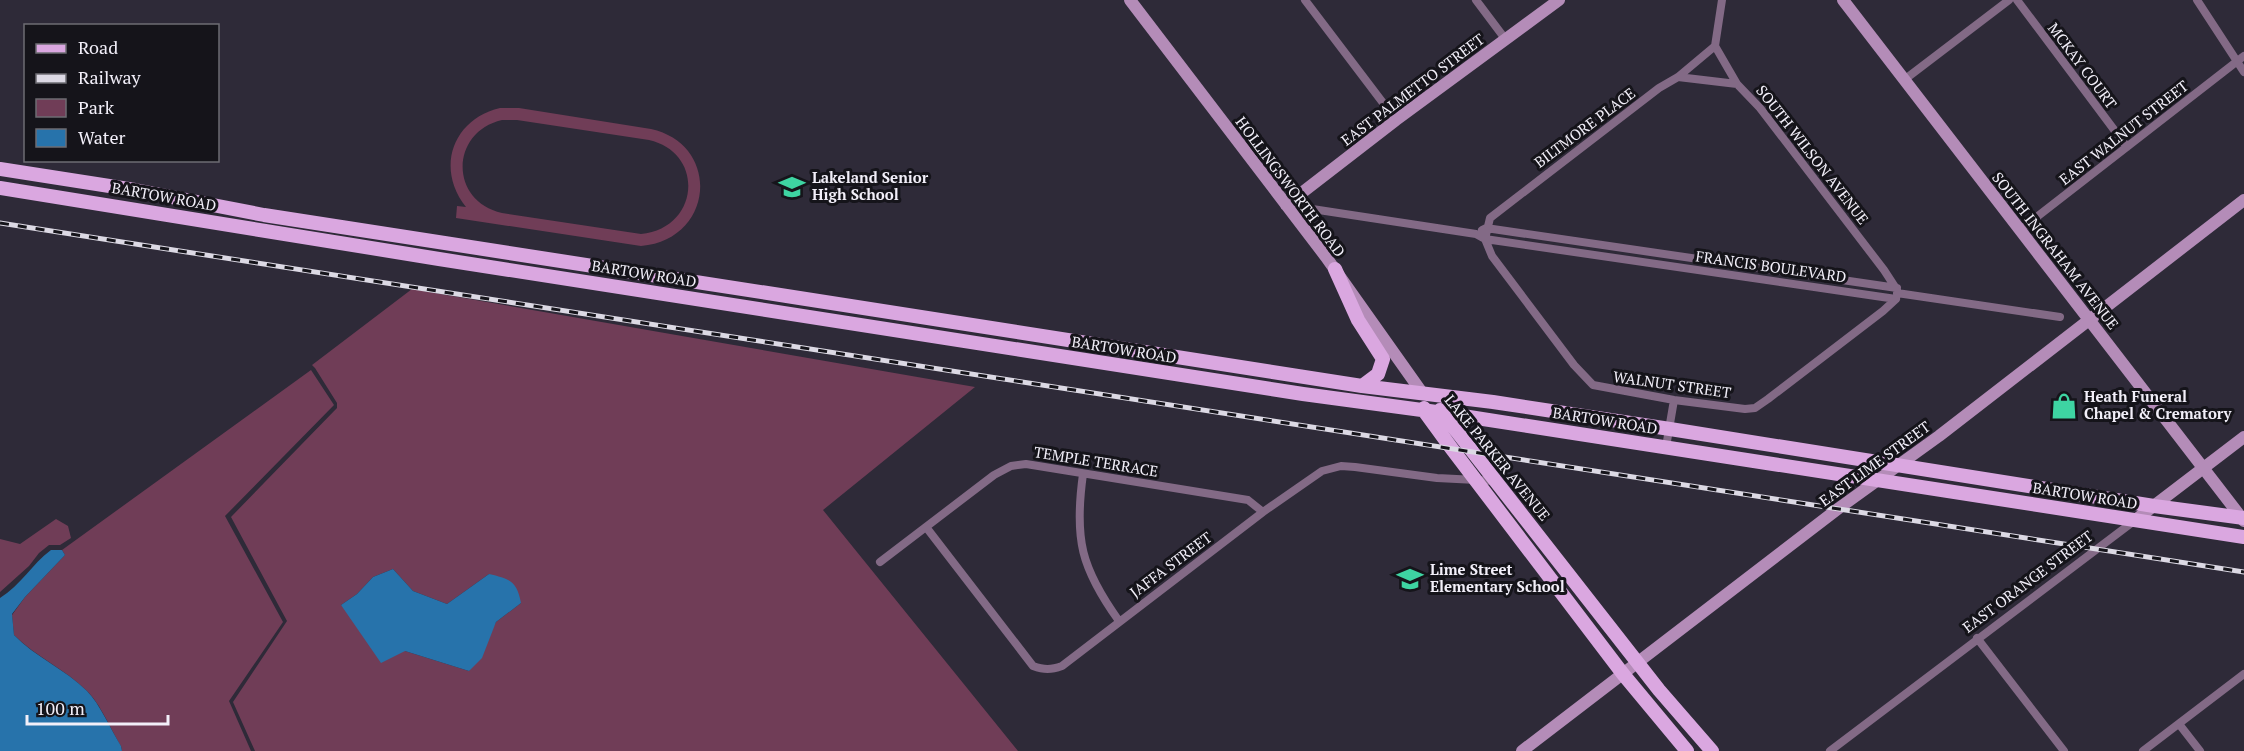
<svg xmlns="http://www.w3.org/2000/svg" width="2244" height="751" font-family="'PT Serif',serif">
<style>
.green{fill:#703d57;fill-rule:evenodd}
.water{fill:#2773ab}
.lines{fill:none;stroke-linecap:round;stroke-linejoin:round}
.street{stroke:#836a86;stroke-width:8}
.secondary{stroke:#b48cb8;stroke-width:12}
.primary{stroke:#daa7e0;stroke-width:14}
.rail-casing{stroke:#dcd9e4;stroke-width:5}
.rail{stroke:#15141a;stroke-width:3;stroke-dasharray:9;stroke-linecap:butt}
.labels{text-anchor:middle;stroke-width:6;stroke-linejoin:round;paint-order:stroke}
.street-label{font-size:15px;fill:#f2eff9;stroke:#15141a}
.poi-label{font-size:15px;font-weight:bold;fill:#f2eff9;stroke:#15141a;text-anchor:start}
</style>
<rect width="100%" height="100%" fill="#2e2a38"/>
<!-- green -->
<path class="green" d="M500,108h19l132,21c71,16 63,111 -10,117l-185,-28 1,-12 9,1c-31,-39 -13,-88 34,-99zM502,120h15l132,20c57,13 50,89 -8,94l-139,-21c-53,-12 -52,-81 0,-93z
M412,289l563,98 -152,123 195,241h-763l-22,-49 54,-81 -56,-104 106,-109v-5l-22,-35 -3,-3zM393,569l20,22 34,13 42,-30 32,29 -25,19 -27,49 -64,-20 -64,-46 16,-11 16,-17z
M311,370l23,35 -109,111 58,106 -54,79 22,50h-129l-1,-5c-10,-16 -21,-43 -34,-55 -22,-22 -51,-34 -73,-56l-2,-20 13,-18 40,-42 -3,-5z
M56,519l12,7 3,12 -11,7h-11l-10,8 -10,13 -29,26v-53l20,5z"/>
<!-- water -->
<path class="water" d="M51,550h11l3,5 -40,42 -13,17 2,21c21,22 51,34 73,56 13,13 24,39 34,55l1,5h-122v-153c21,-13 32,-34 51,-48z
M393,569l20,22 34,13 42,-30c21,5 28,7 32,29l-25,19 -14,36 -13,13 -64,-20 -24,12 -40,-58 16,-11 16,-17z"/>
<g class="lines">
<!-- street -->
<path class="street" d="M1305,0l91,120
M1476,0l30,40
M1722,0l-7,46 -37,31 -19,11 -169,130 -5,21 7,17 82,109 19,20 81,15 71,9 10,-1 13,-9 115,-88 13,-12
M2017,0l110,147
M2197,0l47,72
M1715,46l22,38
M1678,77l59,7 23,24 124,162 13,20
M1904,80l105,-80
M1286,205l190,29 9,5 411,60
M1482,230l4,-2 411,60
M2020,230l224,-174
M1897,293l163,24
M1666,447l8,-47
M1083,474c-9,65 -2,94 36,147
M926,527l107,139c11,4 18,4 29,0l201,-154 59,-41 19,-5 14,1 82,11 59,3
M880,562l114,-87 17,-9 15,-2 222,36 15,12
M1977,638l87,113
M2179,724l21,27
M1830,751l304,-230
M2143,751l101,-77"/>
<!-- secondary -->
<path class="secondary" d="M1130,0l196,257 97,137
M1843,0l401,521
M1286,205l110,-85 163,-120
M2134,521l110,-84
M1522,751l317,-243 100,-72 305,-236"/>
<!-- primary -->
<path class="primary" d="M0,169l135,21 129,25 529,82 569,89 131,16 177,27 484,77 90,12
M0,188l439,71 864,135 141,19 800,124
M1335,269l23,51 25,39 -5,15 -16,12
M1424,408l1,4 27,37 171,225 64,77
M1440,410l219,280 53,61"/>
<!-- rail casing -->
<g class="rail-casing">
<path id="rail" d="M0,223l2244,349"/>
</g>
<!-- rail -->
<use href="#rail" class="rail"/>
</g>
<!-- icons -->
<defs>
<g id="school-bare" transform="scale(2.07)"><path d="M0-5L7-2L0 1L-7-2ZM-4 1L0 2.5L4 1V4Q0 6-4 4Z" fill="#3ed4a2" stroke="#15141a" stroke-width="2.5" paint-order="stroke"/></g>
<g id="shop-bare" transform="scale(2.07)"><path d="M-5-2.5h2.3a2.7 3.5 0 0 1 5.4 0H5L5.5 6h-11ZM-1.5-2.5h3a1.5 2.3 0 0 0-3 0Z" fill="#3ed4a2" stroke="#15141a" stroke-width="2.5" paint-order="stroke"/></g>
</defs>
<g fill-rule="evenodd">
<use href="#school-bare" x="792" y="187"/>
<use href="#shop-bare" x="2064" y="406"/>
<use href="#school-bare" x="1410" y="579"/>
</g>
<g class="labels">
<!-- street labels -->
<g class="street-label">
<text transform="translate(2082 66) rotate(53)" y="5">MCKAY COURT</text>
<text transform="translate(1413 90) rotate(-37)" y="5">EAST PALMETTO STREET</text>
<text transform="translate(1585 128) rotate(-37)" y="5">BILTMORE PLACE</text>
<text transform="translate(2124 133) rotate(-38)" y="5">EAST WALNUT STREET</text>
<text transform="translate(1812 155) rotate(52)" y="5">SOUTH WILSON AVENUE</text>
<text transform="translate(1290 187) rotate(53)" y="5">HOLLINGSWORTH ROAD</text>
<text transform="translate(164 197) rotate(10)" y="5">BARTOW ROAD</text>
<text transform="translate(2055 251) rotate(52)" y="5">SOUTH INGRAHAM AVENUE</text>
<text transform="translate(1771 267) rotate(8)" y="5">FRANCIS BOULEVARD</text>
<text transform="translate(644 274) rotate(9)" y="5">BARTOW ROAD</text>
<text transform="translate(1124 350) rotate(9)" y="5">BARTOW ROAD</text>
<text transform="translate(1672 385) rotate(8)" y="5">WALNUT STREET</text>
<text transform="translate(1605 421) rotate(9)" y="5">BARTOW ROAD</text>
<text transform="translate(1497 458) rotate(51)" y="5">LAKE PARKER AVENUE</text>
<text transform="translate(1096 462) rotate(9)" y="5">TEMPLE TERRACE</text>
<text transform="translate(1875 464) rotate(-36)" y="5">EAST LIME STREET</text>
<text transform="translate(2085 496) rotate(9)" y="5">BARTOW ROAD</text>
<text transform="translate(1171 565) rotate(-37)" y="5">JAFFA STREET</text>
<text transform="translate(2028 582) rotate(-37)" y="5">EAST ORANGE STREET</text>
</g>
<!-- poi labels -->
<g class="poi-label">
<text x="812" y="183">Lakeland Senior<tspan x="812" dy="17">High School</tspan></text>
<text x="2084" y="402">Heath Funeral<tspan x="2084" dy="17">Chapel &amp; Crematory</tspan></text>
<text x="1430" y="575">Lime Street<tspan x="1430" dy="17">Elementary School</tspan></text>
</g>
</g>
<!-- legend -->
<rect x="24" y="24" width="195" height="138" fill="#15141a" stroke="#6d6c73" stroke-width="1.5"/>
<rect x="36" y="44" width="30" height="9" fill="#daa7e0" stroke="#6d6c73" stroke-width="1.5"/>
<text x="78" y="54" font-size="18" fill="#f2eff9">Road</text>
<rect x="36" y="74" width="30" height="9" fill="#dcd9e4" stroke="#6d6c73" stroke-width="1.5"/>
<text x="78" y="84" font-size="18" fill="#f2eff9">Railway</text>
<rect x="36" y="99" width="30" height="18" fill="#703d57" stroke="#6d6c73" stroke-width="1.5"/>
<text x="78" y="114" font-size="18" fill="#f2eff9">Park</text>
<rect x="36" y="129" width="30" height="18" fill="#2773ab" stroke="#6d6c73" stroke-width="1.5"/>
<text x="78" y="144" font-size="18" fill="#f2eff9">Water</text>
<!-- scale -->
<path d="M27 715v9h141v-9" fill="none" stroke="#f2eff9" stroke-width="3"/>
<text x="36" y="715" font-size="18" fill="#f2eff9" stroke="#15141a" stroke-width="4.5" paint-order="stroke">100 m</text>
</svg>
